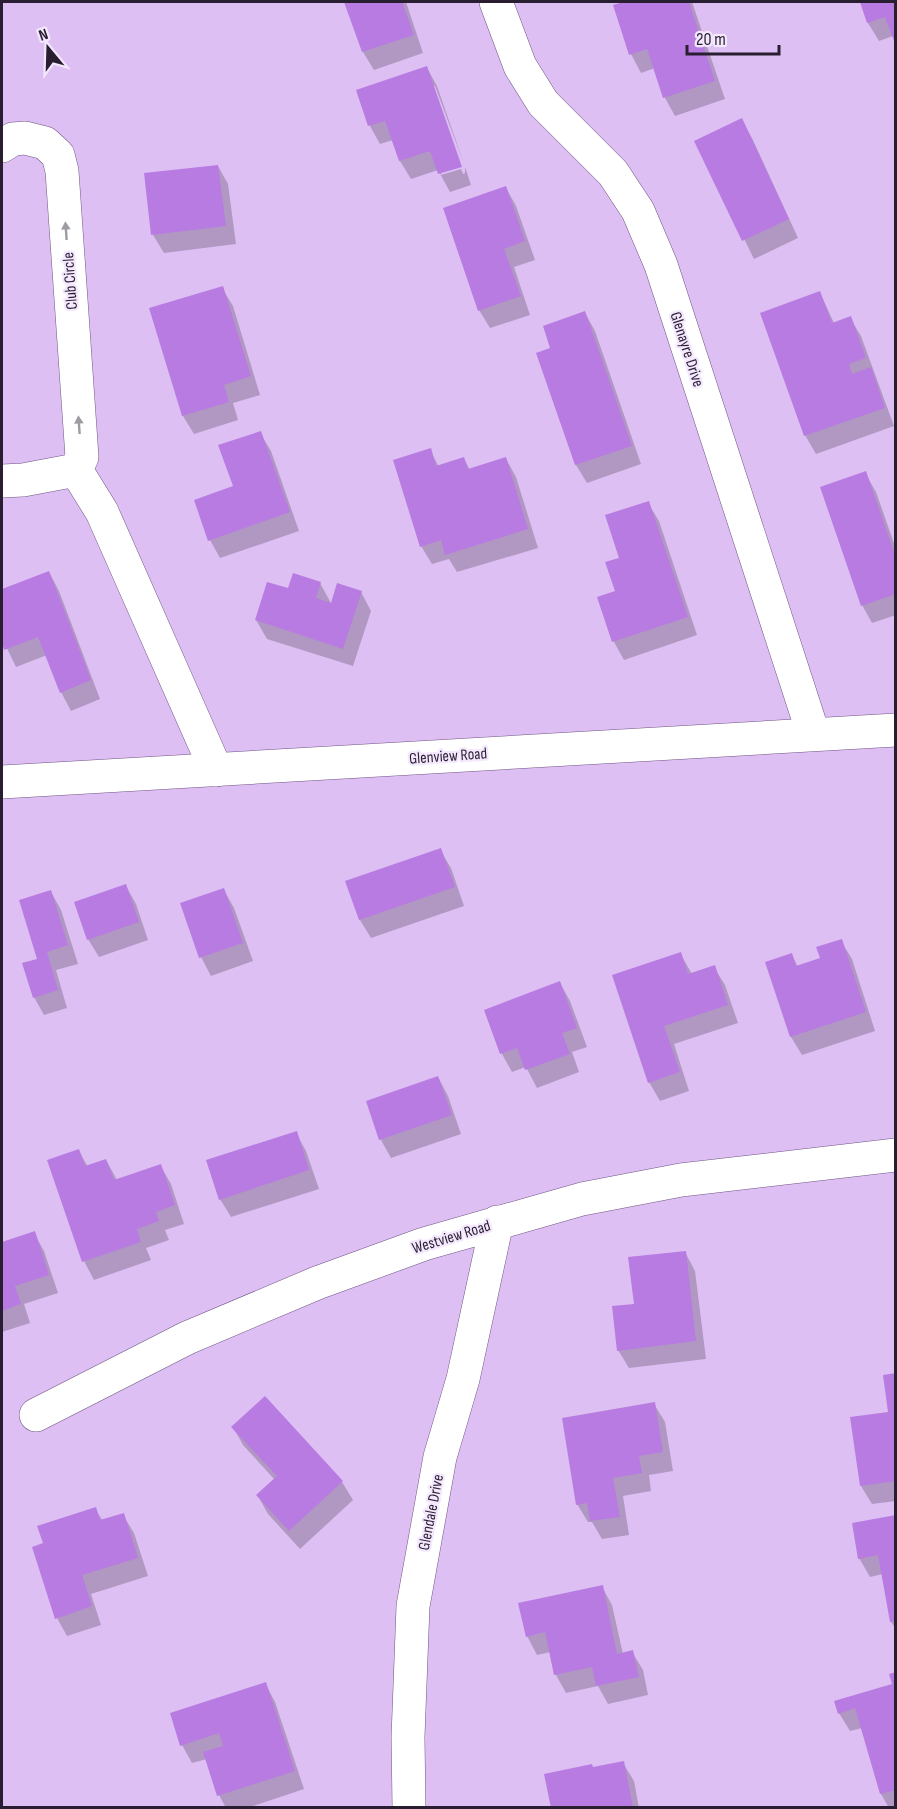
<svg xmlns="http://www.w3.org/2000/svg" width="897" height="1809" font-family="'Sofia Sans Condensed',sans-serif">
<style>
.shadow{fill:#0003}
.building{fill:#b87be1}
.lines{fill:none;stroke-linecap:round;stroke-linejoin:round}
.minor-casing{stroke:#705583;stroke-width:34}
.major-casing{stroke:#705583;stroke-width:34}
.minor{stroke:#fff;stroke-width:33}
.major{stroke:#fff;stroke-width:33}
.oneway{fill:#9f9aa2}
.labels{text-anchor:middle;stroke-width:4.5;stroke-linejoin:round;paint-order:stroke}
.street-label{font-size:16px;fill:#291e31;stroke:#f4e8fe}
</style>
<rect width="100%" height="100%" fill="#ddbff3"/>
<!-- shadow -->
<path class="shadow" d="M346,2h60l17,51 -49,17 -11,-18z
M628,2h64l33,97 -50,17 -10,-18 -10,-30 -14,5 -10,-19 -16,-48z
M861,2h35v41l-3,-7 -14,5 -11,-18z
M427,68l10,18 27,78 -29,-78h-3l9,89 20,-6 2,5 2,-1v-6l6,18 -21,7 -12,-22 -27,9 -11,-18 -7,-21 -13,4 -10,-18 -12,-35z
M741,120l11,18 46,100 -44,21 -58,-118z
M218,166l10,18 8,60 -72,9 -11,-18z
M506,188l10,18 19,54 -21,7 16,48 -40,13 -11,-18z
M222,288l11,18 27,89 -27,8 5,17 -44,14 -11,-18 -32,-107z
M820,293l14,30 16,-5 11,18 33,90 -78,28 -11,-19z
M585,313l10,18 46,133 -54,19 -11,-18 -38,-111 14,-5z
M260,433l11,18 28,80 -79,27 -10,-18z
M430,450l9,17 25,-8 6,11 36,-11 10,18 22,71 -81,24 -8,-13 -17,5 -11,-18z
M865,473l11,19 20,57v66l-24,8 -10,-18z
M648,503l11,18 38,114 -73,25 -10,-18 -15,-44 18,-6 4,-34z
M49,572l10,19 41,108 -29,12 -10,-19 -14,-37 -31,12 -14,-29v-48z
M320,583l12,22 29,-13 10,19 -18,55 -86,-27 -11,-19 33,-30z
M440,850l11,18 13,38 -93,32 -11,-18 -13,-38z
M126,886l10,18 12,36 -49,17 -11,-18z
M224,890l10,18 19,53 -42,15 -10,-19 -19,-53z
M51,892l10,18 17,54 -22,6 11,38 -23,7 -10,-18z
M841,941l11,18 23,72 -73,24 -11,-18 1,-82 6,12 24,-8z
M680,953l12,21 22,-7 11,18 13,38 -64,21 15,47 -29,10 -11,-19z
M560,983l10,18 17,46 -15,5 7,20 -42,16 -11,-21 -14,5 -10,-18 -16,-44z
M438,1077l10,19 13,38 -70,24 -10,-18 -13,-38z
M296,1133l10,18 13,38 -88,28 -11,-18z
M79,1151l9,16 18,-7 11,20 43,-15 11,19 13,40 -19,6 4,10 -23,8 5,12 -57,20 -10,-19z
M34,1233l10,18 14,42 -34,11 6,19 -28,9v-88z
M685,1252l10,19 11,88 -77,9 -11,-18 17,-45z
M896,1375v126l-24,3 -11,-18 29,-73z
M265,1398l77,84 11,18 -53,49 -32,-35 -10,-18 17,-16 -32,-35 -10,-18z
M654,1404l11,18 8,49 -24,4 2,16 -28,5 6,39 -27,4 -10,-17h-4l-11,-18z
M95,1509l8,12 20,-6 11,18 14,43 -57,18 10,31 -34,11 -10,-18 -12,-74z
M896,1517v112l-5,-7 -8,-48 -13,3 -11,-19z
M602,1587l10,18 11,49 9,-2 11,18 5,25 -40,9 -10,-18 -32,7 -10,-18 -5,-23 -14,3 -10,-19z
M896,1674v134h-7l-8,-14 -19,-66 -12,3 -11,-18 55,-28z
M265,1683l10,19 29,87 -57,19h-21l-7,-13 -12,-36 -15,4 -10,-18z
M623,1763l11,18 5,27h-86l41,-39z"/>
<!-- building -->
<path class="building" d="M344,2h58l12,33 -52,17z
M623,2h66l26,79 -52,17 -16,-49 -18,6 -16,-50z
M860,2h36v44l-11,-29 -18,6z
M427,66l35,101 -24,7 -8,-23 -31,10 -14,-40 -17,5 -12,-36z
M742,118l47,101 -47,22 -48,-100z
M218,165l8,61 -75,9 -7,-62z
M506,186l19,55 -21,8 17,47 -43,15 -35,-103z
M223,286l28,90 -27,9 5,17 -47,14 -33,-108z
M820,291l12,32 19,-7 15,42 -17,6 3,10 19,-7 14,41 -81,28 -44,-123z
M585,311l47,135 -57,19 -39,-112 14,-5 -7,-22z
M261,431l29,81 -82,29 -14,-41 39,-14 -15,-41z
M431,448l5,18 28,-9 4,12 38,-12 22,72 -83,26 -4,-15 -21,7 -27,-87z
M866,471l30,87v36l-35,12 -41,-119z
M649,501l39,116 -76,25 -15,-45 18,-6 -10,-29 14,-4 -14,-43z
M49,571l42,109 -31,13 -22,-56 -34,13 -2,-8v-53z
M293,573l28,9 -5,16 15,5 6,-20 25,8 -19,58 -88,-29 12,-38 21,6z
M441,848l14,39 -96,33 -14,-39z
M126,884l13,38 -52,18 -13,-38z
M224,888l19,55 -44,15 -19,-55z
M51,890l17,55 -21,7 11,38 -25,8 -11,-35 15,-4 -18,-59z
M842,939l24,73 -76,25 -25,-75 27,-9 4,13 24,-8 -4,-11z
M681,952l7,22 27,-9 13,40 -64,21 16,46 -32,11 -36,-108z
M560,981l17,47 -15,5 8,21 -45,16 -8,-22 -17,6 -16,-44z
M438,1076l14,39 -73,25 -13,-39z
M297,1131l12,39 -90,30 -13,-40z
M79,1149l6,17 21,-7 8,21 47,-16 14,41 -19,7 3,9 -22,8 4,13 -59,20 -35,-102z
M35,1231l14,44 -34,11 6,18 -19,7v-69z
M686,1251l10,90 -79,10 -5,-45 22,-2 -6,-47z
M896,1373v108l-36,5 -10,-69 38,-5 -5,-37z
M265,1396l78,85 -54,50 -33,-36 21,-19 -46,-49z
M655,1402l8,50 -24,4 3,17 -29,5 7,39 -30,4 -3,-18 -11,2 -14,-87z
M96,1507l4,13 24,-7 14,45 -56,17 10,31 -37,13 -23,-72 11,-4 -6,-17z
M896,1515v106l-6,1 -12,-67 -20,4 -6,-36z
M603,1585l14,69 16,-4 6,27 -43,9 -4,-19 -38,8 -9,-43 -19,5 -8,-34z
M896,1672v118l-16,4 -25,-86 -17,6 -4,-13 58,-17 -3,-10z
M266,1682l29,89 -78,25 -14,-44 20,-6 -4,-13 -39,13 -10,-33z
M624,1761l9,47h-82l-7,-34 48,-10 1,3z"/>
<g class="lines">
<!-- minor casing -->
<g class="minor-casing">
<path id="minor" d="M496,2l24,64 23,37 70,70 25,38 23,54 152,468
M2,146l11,-7 12,-1 20,5 13,12 4,16 20,286 -6,13 -53,10 -21,1
M76,470l26,42 114,258
M36,1415l151,-77 130,-55 107,-39 158,-45 99,-19 215,-25
M409,1808l-1,-71 5,-131 27,-149 23,-78 34,-157"/>
</g>
<!-- major casing -->
<g class="major-casing">
<path id="major" d="M2,782l894,-52"/>
</g>
<!-- minor -->
<use href="#minor" class="minor"/>
<!-- major -->
<use href="#major" class="major"/>
</g>
<!-- one-way arrows -->
<defs><path id="oneway-solid" d="M-6-.8H1V-3.2L6.5 0L1 3.2V.8H-6Z" transform="scale(1.5)"/></defs>
<g class="oneway">
<use href="#oneway-solid" transform="translate(66 231) rotate(-94)"/>
<use href="#oneway-solid" transform="translate(79 425) rotate(-94)"/>
</g>
<g class="labels">
<!-- street labels -->
<g class="street-label">
<text transform="translate(69 281) rotate(-94)" y="6">Club Circle</text>
<text transform="translate(688 349) rotate(72)" y="6">Glenayre Drive</text>
<text transform="translate(448 755) rotate(-4)" y="6">Glenview Road</text>
<text transform="translate(451 1236) rotate(-17)" y="6">Westview Road</text>
<text transform="translate(430 1512) rotate(-79)" y="6">Glendale Drive</text>
</g>
</g>
<!-- border -->
<rect width="897" height="1809" fill="none" stroke="#291e31" stroke-width="6"/>
<!-- north arrow -->
<g transform="translate(48 48) rotate(341)" stroke="#f4e8fe" stroke-width="4.5" paint-order="stroke">
<path d="M0-4.5L10 22L0 15L-10 22Z" fill="#291e31"/>
<text y="-9" font-size="16" font-weight="bold" text-anchor="middle" fill="#291e31">N</text>
</g>
<!-- scale -->
<path d="M687 45v9h92v-9" fill="none" stroke="#291e31" stroke-width="3"/>
<text x="696" y="45" font-size="18" fill="#291e31" stroke="#f4e8fe" stroke-width="4.5" paint-order="stroke">20 m</text>
</svg>
